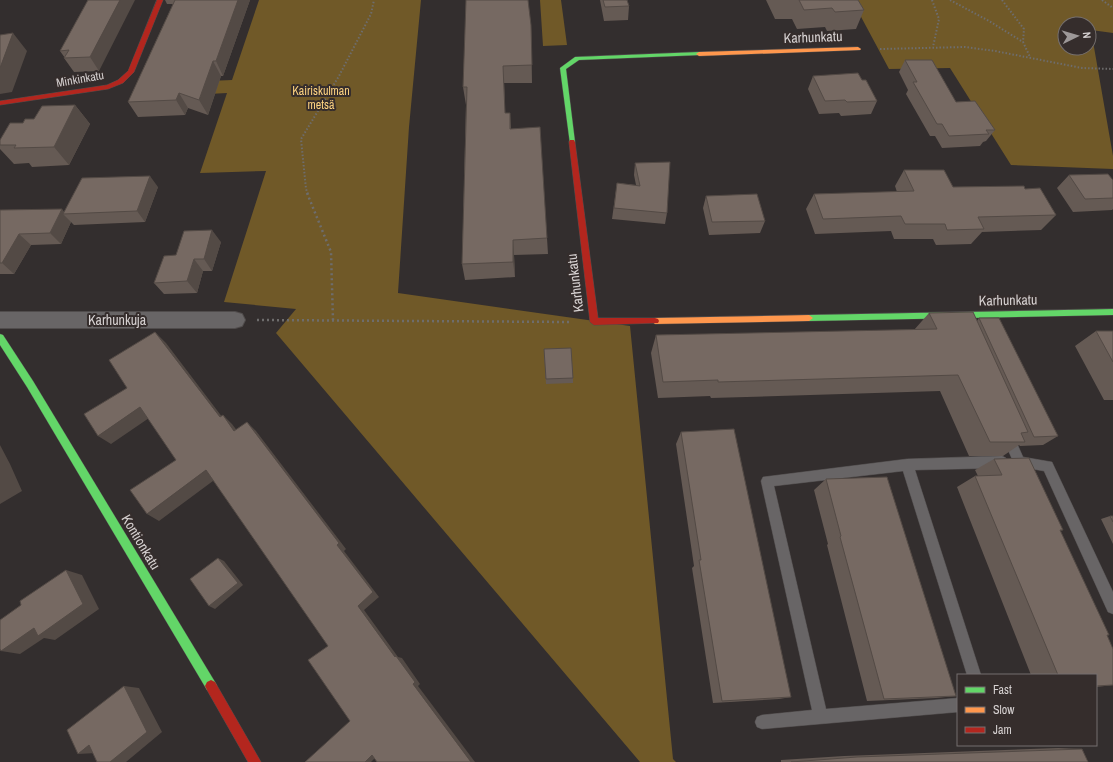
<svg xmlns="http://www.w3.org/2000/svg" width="1113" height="762" font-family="'Archivo Narrow',sans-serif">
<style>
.forest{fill:#705928;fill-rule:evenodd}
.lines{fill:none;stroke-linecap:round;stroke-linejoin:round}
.lane-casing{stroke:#504c4c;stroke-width:1}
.street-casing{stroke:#504c4c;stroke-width:2}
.fast-casing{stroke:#504c4c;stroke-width:1}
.slow-casing{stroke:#504c4c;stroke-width:1}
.jam-casing{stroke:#504c4c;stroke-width:1}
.path-far1{stroke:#6e6d6d;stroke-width:2;stroke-dasharray:1.5 2;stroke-linecap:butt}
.path{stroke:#6e6d6d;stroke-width:2.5;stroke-dasharray:2 3;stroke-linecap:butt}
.lane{fill:#686566;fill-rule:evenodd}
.street{fill:#686566;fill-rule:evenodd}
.fast{fill:#63d668;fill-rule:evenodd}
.slow{fill:#ff974d;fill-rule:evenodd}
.jam{fill:#b3261e;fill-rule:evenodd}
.wall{fill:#655a54}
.shaded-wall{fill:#534a45}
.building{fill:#766962;stroke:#534a45}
.labels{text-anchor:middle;stroke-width:4;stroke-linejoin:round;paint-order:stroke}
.far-street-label{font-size:12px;fill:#d6d1d1;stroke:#352d2c}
.far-park-label{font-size:12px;fill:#fcd280;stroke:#352d2c}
.street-label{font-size:14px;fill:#d6d1d1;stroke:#352d2c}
</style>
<rect width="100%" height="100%" fill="#332e2e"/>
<!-- forest -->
<path class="forest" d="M259,0h162l-12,127 -11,166 232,33 43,433 3,3h-36l-364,-429 20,-24 -72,-7 42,-131 -66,2 27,-80 -92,5 3,-14 94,-4z
M540,0h21l6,45 -24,1z
M852,0h261v33l-22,-3 22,126v13l-102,-4 -61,-97 -61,1zM1065,24h24v24h-24z"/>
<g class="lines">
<!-- lane casing -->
<g class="lane-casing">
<path id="lane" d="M1008,431l4,1 11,25 29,5 61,130v22l-5,-2 -64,-141 -29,-5 -13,-30 2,-4z
M1002,456l4,2 2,4 -2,4 -4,2 -87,2 66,205h-14l-64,-204 -129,15 52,223 132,-11v14l-196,17 -5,-2 -2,-5 2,-5 5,-2 50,-5 -51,-229 2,-4 144,-18z"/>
</g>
<!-- street casing -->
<g class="street-casing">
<path id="street" d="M0,312h235l7,2 3,6 -3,6 -7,2h-235z"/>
</g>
<!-- fast casing -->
<g class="fast-casing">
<path id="fast" d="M699,52l2,1v2l-122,5 -13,9 9,73 -1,2h-4l-10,-76 15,-11z
M1113,309v6l-304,6 -4,-3 4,-3z
M0,334l3,1 30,46 182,301 2,4 -2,4 -4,2 -4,-2 -180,-303 -27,-42z"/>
</g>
<!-- slow casing -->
<g class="slow-casing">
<path id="slow" d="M858,47l3,2 -1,1 -161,6 -3,-2 3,-2z
M809,315l4,3 -4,3 -154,3 -4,-3 4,-3z"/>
</g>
<!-- jam casing -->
<g class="jam-casing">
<path id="jam" d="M157,0h6l-29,72 -11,11 -15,6 -108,16v-4l107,-16 11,-5 10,-9z
M570,140h4l1,2 23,176h57l3,1 1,2 -1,2 -64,2 -4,-3 -21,-180z
M211,680l4,2 46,80h-13l-41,-72 -2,-4 2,-4z"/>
</g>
<!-- path-far1 -->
<path class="path-far1" d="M932,0l7,19 -6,28
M950,0l39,21 34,21 7,15
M1002,0l22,29 -1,13
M1102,0l11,8
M880,49l85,-2 30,4 87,17 31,1
M308,194l-2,-5 -5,-50 38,-63 32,-62 3,-14"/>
<!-- path -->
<path class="path" d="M307,193l24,59 2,68
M257,320l313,2"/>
<!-- lane -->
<use href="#lane" class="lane"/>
<!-- street -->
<use href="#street" class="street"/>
<!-- fast -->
<use href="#fast" class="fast"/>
<!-- slow -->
<use href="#slow" class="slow"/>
<!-- jam -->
<use href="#jam" class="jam"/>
</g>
<!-- wall -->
<path class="wall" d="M88,0l11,71 -25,1 -10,-14h1l-5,-7z
M165,0h85l-27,76h-2l-13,39 -20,-7 -3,7 -47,2 -10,-15 45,-98h-6z
M600,0h27l2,6 -1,14 -24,1z
M766,0h92l6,10 -8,19 -29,2 -2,-4 -28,2 -5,-10h-17z
M531,25l1,58h-28l1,30h5l1,16 36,109 1,16 -34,1 1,22 -50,3 -3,-16 4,-159 -3,-18z
M905,60l51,42 39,28 -9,11 -3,1 -3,4 -38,2 -7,-12h-5l-24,-42 2,-4 -9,-18z
M813,76l49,4 15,21 -6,13 -30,2 -2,-3 -20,1 -11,-25z
M75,105l15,19 -21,41 -37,2 -3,-4 -15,1 -14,-15v-9l23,-17z
M635,163l32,50 -2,11 -53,-5 5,-36 19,2 -2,-10z
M904,170l49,17 72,2 31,26 -15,15 -59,2 -11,12 -35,1 -3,-6h-39l-3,-8 -76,3 -9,-25 8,-15 83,-2 -2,-6z
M1069,175l44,5v29l-1,1 -39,2 -16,-24z
M158,187l-13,35 -71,3 -3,-3 -10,22 -30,1 -17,29h-14v-64l64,2z
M706,196l59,25 -5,12 -51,2 -6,-27z
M221,242l-9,29h-9l-6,22 -33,1 -10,-11 22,-28z
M929,313l48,8 2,-3 79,118 -15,9 -23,1 -1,-1 -16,11h-34l-29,-65 -229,7 -1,-2 -52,2 -7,-45 5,-18 258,-5z
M1096,331h17v69h-9l-29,-54z
M544,349l29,29v5l-27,1z
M681,432l110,265 -12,2 -66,4 -21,-135 2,-2 -18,-122z
M994,459l69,71 -3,1 53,118v36l-17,2v-12h-65l-74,-188 18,-11h3l-3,-6z
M826,479l130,217 -20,2 -69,3 -40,-156 1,-1 -14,-54z
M1110,516h3v28l-12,-25z
M1058,748l24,1 6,13h-307v-2l63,-4z"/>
<!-- shaded-wall -->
<path class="shaded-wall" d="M120,0h15l-36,71 -9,-14z
M238,0h12l-27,76 -7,-15z
M13,33l14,18 -15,41 -12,2v-26z
M213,61l8,15 -13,39 -9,-15z
M503,66l1,17 2,48 -1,-18z
M179,93l9,15 -3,7 -9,-15z
M75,105l15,19 -21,41 -15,-18z
M150,176l8,11 -13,35 -8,-11z
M62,209l4,5h-3l8,8 -10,22 -11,-11z
M212,230l9,12 -9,29 -8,-12z
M19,234l12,11 -17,29 -12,-11z
M513,240l1,15 1,22 -2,-15z
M194,259l9,12 -6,22 -10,-12z
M155,332l11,11 63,83 -9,-9z
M140,407l12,9 -41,28 -13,-8z
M223,415l9,9 12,16 -10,-9z
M247,422l9,9 90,118 -2,2 35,46 -15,13 34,47 4,1 18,26 -2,2 57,76h-4l-58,-78 -18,-27 -37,-51 -21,-61z
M0,445l10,19 12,27 -22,13z
M206,470l11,8 -58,43 -12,-7z
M218,558l6,3 19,24 -28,24 -6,-3z
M66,570l16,5 17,34 -44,31 -11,-2 -24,16 -19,-3z
M124,686l15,2 23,44 -36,30h-16z
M89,745l7,8 -18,1z
M379,754l-8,8h-6l7,-7z"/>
<!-- building -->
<path class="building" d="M88,0h32l-30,57 -26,1 5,-8 -9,1z
M175,0h63l-22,61h-3l-14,39 -20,-7 -3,7 -48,2z
M466,0h62l3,25 1,40 -29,1 2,47h5v16l30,-2 7,111 -34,2v22l-51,2 5,-177h-4z
M603,0h24l2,6 -24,1z
M799,0h59l6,10 -29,2 -3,-4 -28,2z
M13,33l-13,35v-33z
M905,60h27l24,42 19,-1 20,29h-9l3,4 -40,2 -7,-12h-5l-24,-42h4z
M858,73l4,7h4l11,21 -30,1 -2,-2 -20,1 -12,-25z
M75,105l-21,42 -40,1 2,-3h-16v-5l10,-17h13l2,-4h9l8,-13z
M670,162l-3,51 -53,-5 3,-25 23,3 -5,-23z
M904,170h40l9,17 71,-1 1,3 15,-1 16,27 -78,2 6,12 -37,1 -2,-6h-40l-4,-8 -78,3 -9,-25 100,-3z
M1108,174l5,6v18l-28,1 -16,-24z
M150,176l-13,35 -74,3 19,-36z
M757,194l8,27 -53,1 -6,-26z
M62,209l-12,24 -31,1 -17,29h-2v-53z
M212,230l-8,29h-10l-7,22 -33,2 10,-27 12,-1 8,-24z
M973,312l55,120 -7,1 4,9h-35l-32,-67 -240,7v-2l-55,2 -7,-47 281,-6 -8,-16z
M979,318h20l59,118 -24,1z
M1096,331h17v31z
M155,332l65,85 3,-2 11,16 13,-9 92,121 -2,2 36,47 -15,14 37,51 1,-1 19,26 -2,2 58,78h-94l-5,-7 -7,7h-60l45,-41 -42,-61 20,-14 -122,-176 -59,44 -17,-24 46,-30 -36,-53 -42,29 -14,-22 43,-26 -18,-28z
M571,348l2,30 -27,1 -2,-30z
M734,429l57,268 -69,4 -23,-141h2l-20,-128z
M1029,458l34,72h-3l49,105h-2l6,14v36l-17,1v-11h-38l-83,-199 27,-1 -8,-16z
M887,477l69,219 -72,3 -44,-162 1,-1 -15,-57z
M1110,516h3v6z
M218,558l20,25 -29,23 -19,-27z
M66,570l17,34 -45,32 -4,-8 -33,23 -1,-2v-29l21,-15 -1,-4z
M124,686l23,46 -37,30h-13l-8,-17 -11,9 -11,-24z
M1082,749l6,13h-297l66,-5z"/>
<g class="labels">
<!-- far-street labels -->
<g class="far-street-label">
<text transform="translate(80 79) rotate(-10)" y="4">Minkinkatu</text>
</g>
<!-- far-park labels -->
<g class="far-park-label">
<text x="321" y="95">Kairiskulman<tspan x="321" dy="14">metsä</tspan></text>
</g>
<!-- street labels -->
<g class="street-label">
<text transform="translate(813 37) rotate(-2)" y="5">Karhunkatu</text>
<text transform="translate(575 283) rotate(-97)" y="5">Karhunkatu</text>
<text transform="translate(1008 300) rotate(-1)" y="5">Karhunkatu</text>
<text x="117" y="325">Karhunkuja</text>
<text transform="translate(141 542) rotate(59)" y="5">Kontionkatu</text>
</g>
</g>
<!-- legend -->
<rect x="957" y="674" width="140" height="72" fill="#352d2c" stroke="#756f6e"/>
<rect x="965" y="687" width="20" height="6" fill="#63d668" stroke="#756f6e"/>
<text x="993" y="694" font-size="12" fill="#d6d1d1">Fast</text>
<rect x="965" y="707" width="20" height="6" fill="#ff974d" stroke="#756f6e"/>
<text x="993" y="714" font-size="12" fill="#d6d1d1">Slow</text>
<rect x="965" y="727" width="20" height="6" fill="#b3261e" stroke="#756f6e"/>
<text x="993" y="734" font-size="12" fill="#d6d1d1">Jam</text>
<!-- north arrow -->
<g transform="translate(1077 36) rotate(85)"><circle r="19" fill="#352d2c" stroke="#756f6e"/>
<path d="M0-3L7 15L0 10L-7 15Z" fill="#9d9898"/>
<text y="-6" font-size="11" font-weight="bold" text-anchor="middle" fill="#d6d1d1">N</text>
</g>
</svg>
